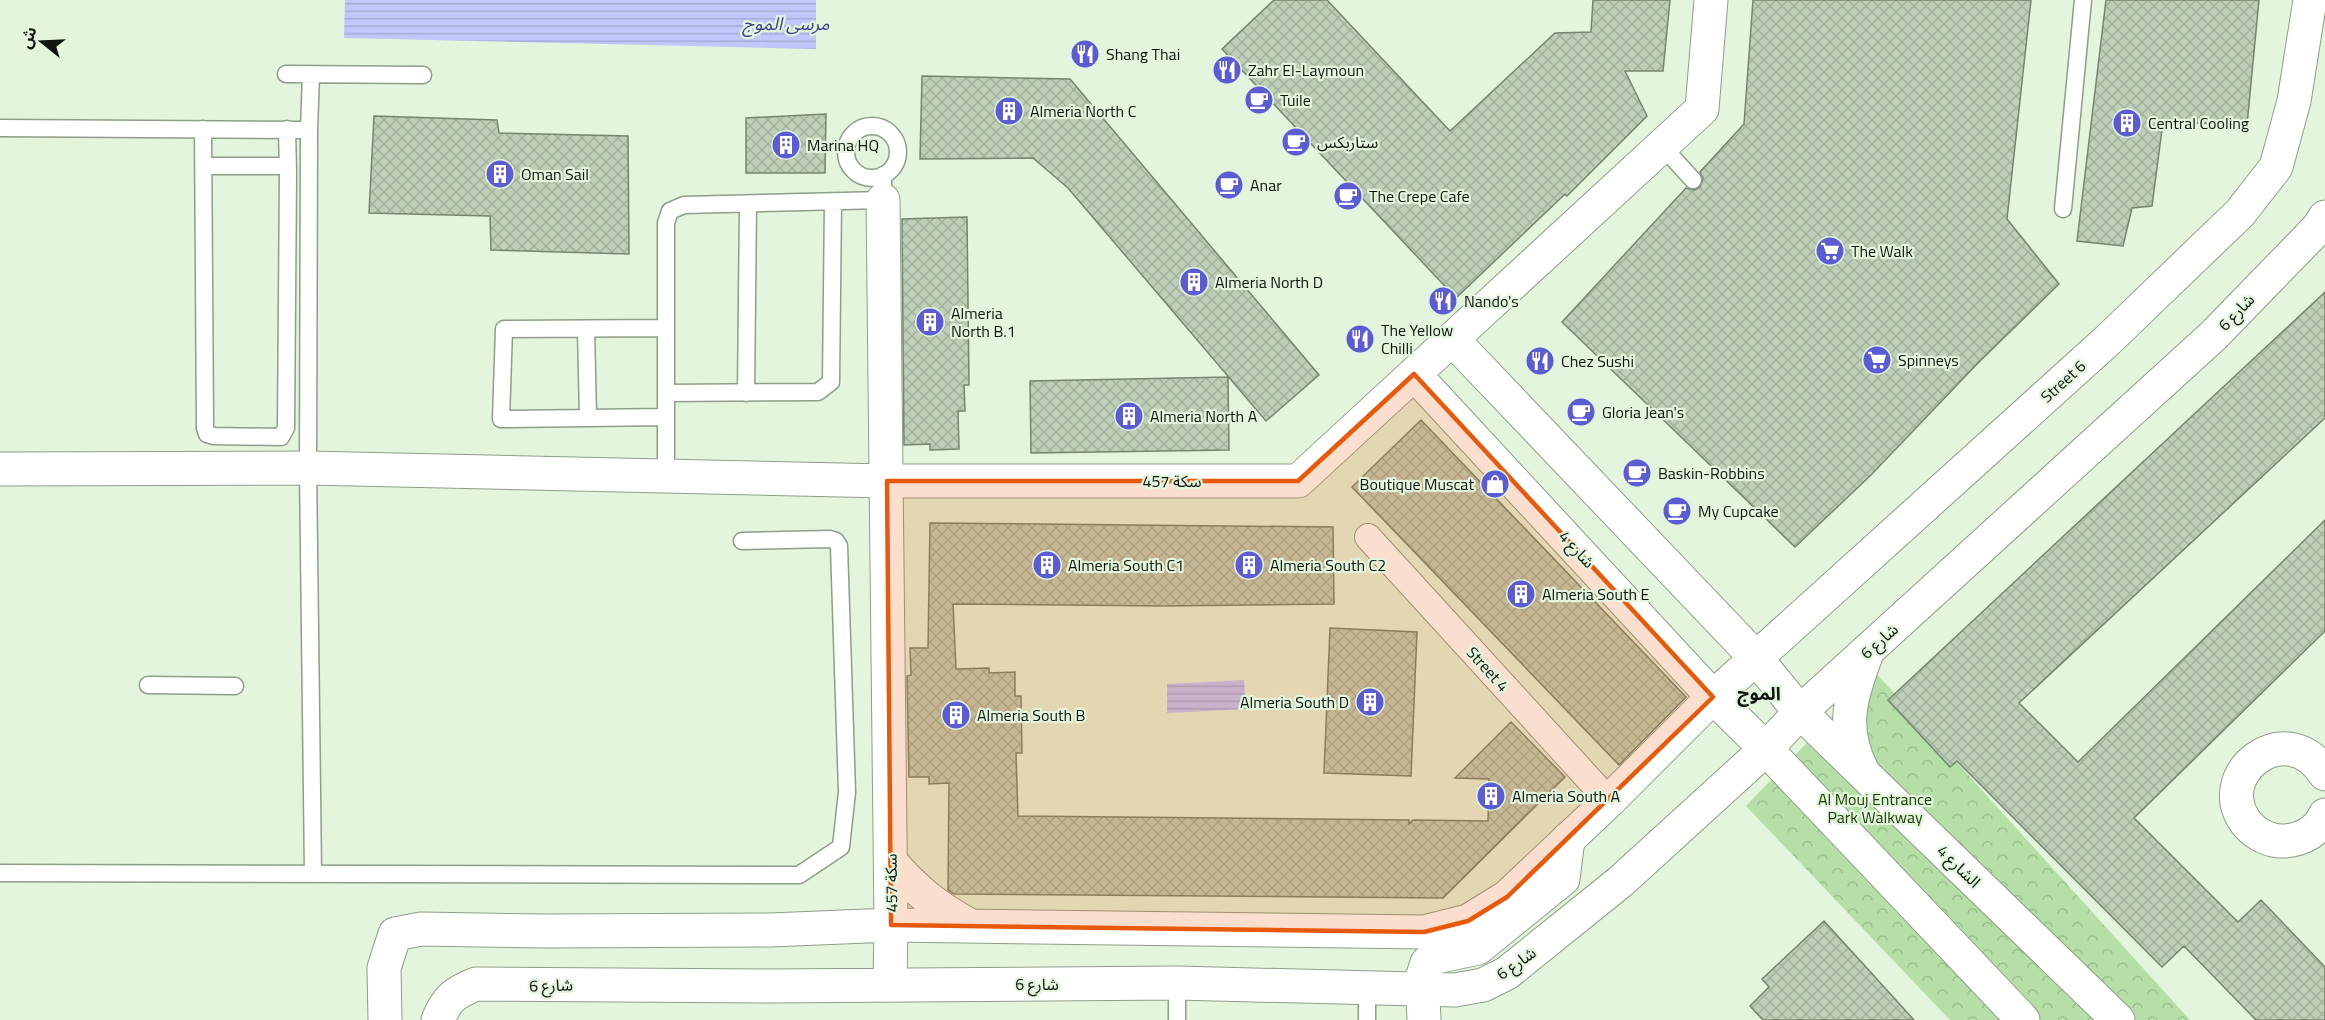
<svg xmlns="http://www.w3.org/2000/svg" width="2325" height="1020" font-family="'Titillium Web','Noto Sans Arabic',sans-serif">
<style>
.park{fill:url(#park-crowns)}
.water{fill:url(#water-rules)}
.building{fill:url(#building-cross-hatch);stroke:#758570;stroke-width:1.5}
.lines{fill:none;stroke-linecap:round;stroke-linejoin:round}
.service-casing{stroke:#8e9e88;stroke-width:19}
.pedestrian-casing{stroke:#8e9e88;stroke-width:28}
.minor-casing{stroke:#8e9e88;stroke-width:35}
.tertiary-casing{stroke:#8e9e88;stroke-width:35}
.service{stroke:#fff;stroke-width:16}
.pedestrian{stroke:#fff;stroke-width:26}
.minor{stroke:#fff;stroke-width:33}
.tertiary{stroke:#fff;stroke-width:33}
.marked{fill:#e8590c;fill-opacity:0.2;stroke:#e8590c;stroke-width:4.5;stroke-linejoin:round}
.labels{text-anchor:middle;stroke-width:4.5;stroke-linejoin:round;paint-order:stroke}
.poi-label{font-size:16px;fill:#0f150d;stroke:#e3f5dd;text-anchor:start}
.street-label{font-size:16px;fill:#0f150d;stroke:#e3f5dd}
.park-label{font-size:16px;fill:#1a4004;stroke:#e3f5dd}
.water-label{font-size:18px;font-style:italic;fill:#41448e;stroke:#e3f5dd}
.neighbourhood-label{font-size:18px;font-weight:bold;fill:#0f150d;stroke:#e3f5dd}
</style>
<defs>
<pattern id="park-crowns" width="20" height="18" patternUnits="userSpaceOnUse" patternTransform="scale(1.5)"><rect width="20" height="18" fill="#b5dfa6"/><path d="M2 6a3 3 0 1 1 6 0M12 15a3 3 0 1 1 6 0" fill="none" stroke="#9abe8e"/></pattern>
<pattern id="water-rules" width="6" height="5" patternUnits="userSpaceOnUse" patternTransform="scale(1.5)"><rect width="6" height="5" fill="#c0c8fb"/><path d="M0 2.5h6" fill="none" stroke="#a4abd6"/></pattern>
<pattern id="building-cross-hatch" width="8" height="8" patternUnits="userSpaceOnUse" patternTransform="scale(1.5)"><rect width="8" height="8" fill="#becfb7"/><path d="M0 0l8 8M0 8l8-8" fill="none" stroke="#a2b19c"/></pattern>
</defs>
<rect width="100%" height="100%" fill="#e3f5dd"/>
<!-- park -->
<path class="park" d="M1875,672l315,348h-240l-204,-214z"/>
<!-- water -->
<path class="water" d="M345,0h471v49l-472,-11z
M1244,680l2,29 -79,4v-29z"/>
<!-- building -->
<path class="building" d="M1274,0h53l123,131 105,-98 36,-1 2,-32h77l-7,71h-38l22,45 -80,80 -2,-2 -109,104 -234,-249z
M1753,0h278l-24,219 52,65 -81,79 -107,112 -76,72 -233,-225 124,-134 9,2 5,-3 3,-9 -3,-6 44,-48z
M2106,0h153l-12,125 -84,-3 -11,84 -20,2 -9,38 -46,-5z
M922,76l148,3 249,296 -53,46 -198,-233 -35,-30 -113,1z
M826,114l-1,59h-79v-55z
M374,116l123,4 2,13 129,3 1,118 -138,-4 -1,-34 -121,-3z
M967,217l2,168h-5l1,26h-7l1,38 -29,1v-6l-26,1 -2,-226z
M2325,292v126l-306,285 59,59 247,-242v111l-191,187 104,104 23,-22 64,67v53h-69l-72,-74 -22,21 -205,-206 -7,6 -62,-67z
M1228,377l1,73 -198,3 -1,-72z
M1421,420l265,277 -67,68 -267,-278z
M930,523l403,4 1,77 -171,2 -210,-2 3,65 33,-1v5l26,-1v24h6l1,57h-6l2,63 391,4v4l4,-4 75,1 1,-42 -34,-1 56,-56 54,55 -122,121 -489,-4 -6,-4 1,-107 -20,1v-7h-20l-2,-101 4,-1 -1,-27h18z
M1330,628l87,4 -6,144 -87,-3z
M1824,921l41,45 49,54h-151l-13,-14 19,-19 -7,-8z"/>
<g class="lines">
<!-- service casing -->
<g class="service-casing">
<path id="service" d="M286,74l137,1
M311,75l-2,55 -1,338 5,405
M846 152a26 26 0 1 1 52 0a26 26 0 1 1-52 0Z
M0,128l309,2
M203,129l2,299 2,6 7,2 67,1 5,-9 2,-255 -2,-5 -4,-2h-78
M287,129l1,44
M1662,146l31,34
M2063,209l20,-209
M666,328l-162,1 -3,90 165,-2
M586,329l2,89
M666,393l152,-1 13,-10 2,-180
M746,393l2,-189
M666,475v-252l4,-12 14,-6 199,-5v-25
M148,685l87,1
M0,873l799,2 42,-28 6,-55 -8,-246 -3,-5 -6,-2 -88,2
M1177,983v37
M1367,988v32"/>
</g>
<!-- pedestrian casing -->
<g class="pedestrian-casing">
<path id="pedestrian" d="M1368,537l241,264"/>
</g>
<!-- minor casing -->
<g class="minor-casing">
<path id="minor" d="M883,200l8,725
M1452,339l304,319
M1414,374l299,323
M0,469l308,-1 579,13h411l404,-372 9,-109
M2325,774c-39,-61 -118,2 -77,51 9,10 23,17 37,16 17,-1 33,-10 40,-26
M1424,1020l-2,-42 5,-15 9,-6 42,-9 85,-69 5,-40"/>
</g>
<!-- tertiary casing -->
<g class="tertiary-casing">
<path id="tertiary" d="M1756,658l44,54 318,308
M1713,697l53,52 257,271
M1862,770c-22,-43 -11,-75 5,-117
M891,862c25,29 47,46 80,64
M890,984l1,-59
M385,1020l-1,-52 11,-34 26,-5 126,2 223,-1 121,-5 533,7 44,-11 39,-24 102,-96 104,-104 395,-357 132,-127 36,-46 18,-66 16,-101
M438,1020c9,-22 16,-27 38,-36l292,2 409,-3 278,7 28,-5 24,-12 113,-91 146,-133 34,-37 413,-376 105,-108 7,-11"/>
</g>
<!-- service -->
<use href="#service" class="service"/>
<!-- pedestrian -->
<use href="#pedestrian" class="pedestrian"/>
<!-- minor -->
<use href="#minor" class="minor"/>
<!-- tertiary -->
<use href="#tertiary" class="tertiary"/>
</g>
<!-- marked area -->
<path class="marked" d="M1414,374l299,323 -206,200 -39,24 -44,11 -533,-7 -4,-444h411z"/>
<!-- icons -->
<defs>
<g id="restaurant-disc" transform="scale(1.5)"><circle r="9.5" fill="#5b5bd3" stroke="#e3f5dd"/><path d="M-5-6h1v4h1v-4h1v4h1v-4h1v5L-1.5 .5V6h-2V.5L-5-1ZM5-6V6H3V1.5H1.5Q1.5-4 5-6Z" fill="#fff"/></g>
<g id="cafe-disc" transform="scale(1.5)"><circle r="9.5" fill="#5b5bd3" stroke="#e3f5dd"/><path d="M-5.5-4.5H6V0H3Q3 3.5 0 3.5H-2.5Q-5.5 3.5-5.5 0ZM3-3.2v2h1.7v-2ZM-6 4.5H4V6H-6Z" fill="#fff"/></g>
<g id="building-disc" transform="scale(1.5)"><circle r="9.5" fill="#5b5bd3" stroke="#e3f5dd"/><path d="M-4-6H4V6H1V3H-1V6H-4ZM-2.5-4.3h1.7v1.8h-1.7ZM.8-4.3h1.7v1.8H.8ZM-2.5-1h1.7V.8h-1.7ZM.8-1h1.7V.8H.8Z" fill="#fff"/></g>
<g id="supermarket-disc" transform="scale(1.5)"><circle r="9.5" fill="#5b5bd3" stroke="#e3f5dd"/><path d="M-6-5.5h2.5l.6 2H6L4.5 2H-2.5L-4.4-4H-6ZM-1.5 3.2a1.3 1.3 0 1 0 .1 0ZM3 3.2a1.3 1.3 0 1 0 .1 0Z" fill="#fff"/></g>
<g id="shop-disc" transform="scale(1.5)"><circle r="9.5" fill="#5b5bd3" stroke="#e3f5dd"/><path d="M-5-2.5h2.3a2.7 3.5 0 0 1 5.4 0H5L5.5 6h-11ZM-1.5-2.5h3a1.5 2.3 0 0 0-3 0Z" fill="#fff"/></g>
</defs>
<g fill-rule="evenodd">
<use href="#restaurant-disc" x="1085" y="54"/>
<use href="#restaurant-disc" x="1227" y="70"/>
<use href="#cafe-disc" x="1259" y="100"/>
<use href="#building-disc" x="1009" y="111"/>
<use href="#building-disc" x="2127" y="123"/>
<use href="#cafe-disc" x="1296" y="142"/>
<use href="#building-disc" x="786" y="145"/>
<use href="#building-disc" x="500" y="174"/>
<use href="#cafe-disc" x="1229" y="185"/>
<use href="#cafe-disc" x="1348" y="196"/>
<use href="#supermarket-disc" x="1830" y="251"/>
<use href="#building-disc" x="1194" y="282"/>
<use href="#restaurant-disc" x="1443" y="301"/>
<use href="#building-disc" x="930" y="322"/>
<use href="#restaurant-disc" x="1360" y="339"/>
<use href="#supermarket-disc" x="1877" y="360"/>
<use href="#restaurant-disc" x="1540" y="361"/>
<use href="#cafe-disc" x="1581" y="412"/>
<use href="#building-disc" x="1129" y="416"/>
<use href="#cafe-disc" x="1637" y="473"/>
<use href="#shop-disc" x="1495" y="484"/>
<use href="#cafe-disc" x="1677" y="511"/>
<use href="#building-disc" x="1047" y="565"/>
<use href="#building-disc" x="1249" y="565"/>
<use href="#building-disc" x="1521" y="594"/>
<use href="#building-disc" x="1370" y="702"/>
<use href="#building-disc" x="956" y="715"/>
<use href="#building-disc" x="1491" y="796"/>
</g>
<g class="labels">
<!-- poi labels -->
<g class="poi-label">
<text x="1106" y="60">Shang Thai</text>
<text x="1248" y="76">Zahr El-Laymoun</text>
<text x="1280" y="106">Tuile</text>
<text x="1030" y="117">Almeria North C</text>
<text x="2148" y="129">Central Cooling</text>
<text x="1317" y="148">ستاربكس</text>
<text x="807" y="151">Marina HQ</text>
<text x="521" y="180">Oman Sail</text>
<text x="1250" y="191">Anar</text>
<text x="1369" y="202">The Crepe Cafe</text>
<text x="1851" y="257">The Walk</text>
<text x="1215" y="288">Almeria North D</text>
<text x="1464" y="307">Nando's</text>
<text x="951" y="319">Almeria<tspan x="951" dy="18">North B.1</tspan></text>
<text x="1381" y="336">The Yellow<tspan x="1381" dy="18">Chilli</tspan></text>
<text x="1898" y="366">Spinneys</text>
<text x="1561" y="367">Chez Sushi</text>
<text x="1602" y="418">Gloria Jean's</text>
<text x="1150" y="422">Almeria North A</text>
<text x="1658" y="479">Baskin-Robbins</text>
<text x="1474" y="490" text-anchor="end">Boutique Muscat</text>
<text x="1698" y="517">My Cupcake</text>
<text x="1068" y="571">Almeria South C1</text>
<text x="1270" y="571">Almeria South C2</text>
<text x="1542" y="600">Almeria South E</text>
<text x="1349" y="708" text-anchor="end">Almeria South D</text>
<text x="977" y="721">Almeria South B</text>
<text x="1512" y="802">Almeria South A</text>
</g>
<!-- street labels -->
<g class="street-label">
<text transform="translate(2236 312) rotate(-46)" y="6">شارع 6</text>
<text transform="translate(2063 381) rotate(-42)" y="6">Street 6</text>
<text x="1172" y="487">سكة 457</text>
<text transform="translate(1577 549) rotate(47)" y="6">شارع 4</text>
<text transform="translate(1879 641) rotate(-42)" y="6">شارع 6</text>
<text transform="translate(1488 669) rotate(48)" y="6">Street 4</text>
<text transform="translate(1959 866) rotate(44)" y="6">الشارع 4</text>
<text transform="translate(891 883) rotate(-91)" y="6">سكة 457</text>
<text transform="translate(1516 963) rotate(-35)" y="6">شارع 6</text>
<text x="1037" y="990">شارع 6</text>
<text transform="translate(551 985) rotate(-1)" y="6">شارع 6</text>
</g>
<!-- park labels -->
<g class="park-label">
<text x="1875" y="805">Al Mouj Entrance<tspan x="1875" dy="18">Park Walkway</tspan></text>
</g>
<!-- water labels -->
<g class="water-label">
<text x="786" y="30">مرسى الموج</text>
</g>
<!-- neighbourhood labels -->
<g class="neighbourhood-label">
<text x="1759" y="700">الموج</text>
</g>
</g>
<!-- north arrow -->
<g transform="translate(42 42) rotate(288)" stroke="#e3f5dd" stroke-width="4.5" paint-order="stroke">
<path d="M0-4.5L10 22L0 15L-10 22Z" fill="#0f150d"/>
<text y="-9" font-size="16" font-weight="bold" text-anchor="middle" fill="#0f150d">ش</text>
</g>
</svg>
